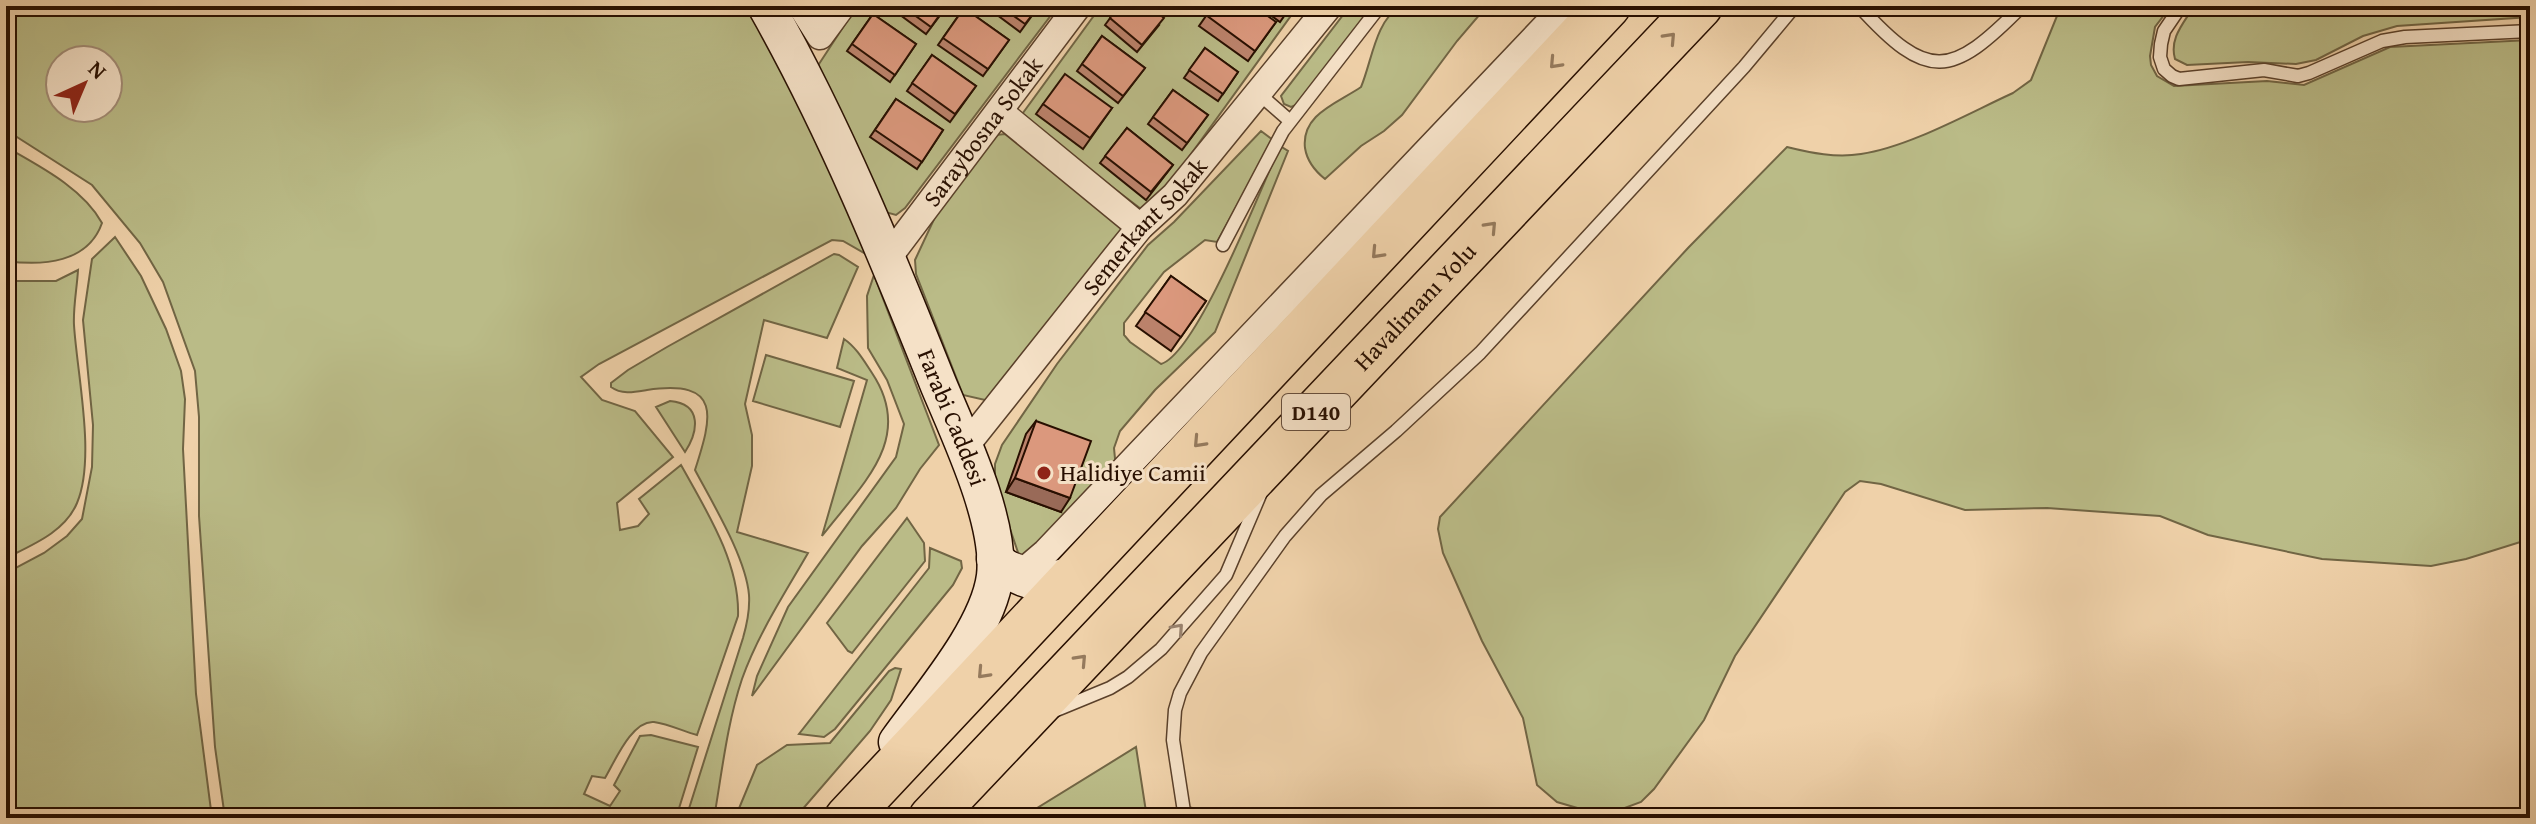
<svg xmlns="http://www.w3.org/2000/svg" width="2536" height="824" font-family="'Gentium Book Plus',serif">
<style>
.green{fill:#babb87;stroke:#716544;stroke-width:2;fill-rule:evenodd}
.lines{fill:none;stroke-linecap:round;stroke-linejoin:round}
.lane-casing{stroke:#5a402a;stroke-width:15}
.street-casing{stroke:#5a402a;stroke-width:29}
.secondary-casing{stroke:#280f00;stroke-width:39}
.highway-casing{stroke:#280f00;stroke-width:47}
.lane{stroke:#f5e1c7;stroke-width:12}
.street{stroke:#f5e1c7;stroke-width:26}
.secondary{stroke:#f5e1c7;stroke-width:36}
.highway{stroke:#efd1a9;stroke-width:44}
.wall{fill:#bc836c;stroke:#280f00;stroke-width:2}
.shaded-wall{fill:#996a58;stroke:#280f00;stroke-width:2}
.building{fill:#db987d;stroke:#280f00;stroke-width:2}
.oneway{stroke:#957a5d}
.oneway2{stroke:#99826d}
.poi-dot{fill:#8f2418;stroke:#f5e1c7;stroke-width:3}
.labels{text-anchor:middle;stroke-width:6;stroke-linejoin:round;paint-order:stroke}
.shield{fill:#f5e1c7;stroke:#664e3c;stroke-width:2}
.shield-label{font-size:22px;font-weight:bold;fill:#280f00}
.street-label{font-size:24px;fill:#280f00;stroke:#f5e1c7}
.poi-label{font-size:24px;fill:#280f00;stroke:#f5e1c7;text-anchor:start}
</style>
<rect width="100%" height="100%" fill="#efd1a9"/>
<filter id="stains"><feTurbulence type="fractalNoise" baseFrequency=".0025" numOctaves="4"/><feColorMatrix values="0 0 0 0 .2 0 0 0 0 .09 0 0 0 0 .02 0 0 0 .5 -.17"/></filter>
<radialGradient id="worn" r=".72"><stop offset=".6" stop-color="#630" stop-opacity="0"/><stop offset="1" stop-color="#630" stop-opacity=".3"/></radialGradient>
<!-- green -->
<path class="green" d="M6,6h741l31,47 93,204 -28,-16 -11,-1 -233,124 -18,13 21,23 33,11 38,46 -56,46 3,27 18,-4 11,-12 -10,-15 42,-34c25,45 59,98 57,151l-41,119c-14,-4 -29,-11 -43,-13 -22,-2 -39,39 -49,56l-13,-2 -8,18 26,12 10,-15 -6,-6 26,-49 11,-1 47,12 -22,71h-451l-10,-71 -16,-231v-99l-4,-46 -32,-89 -23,-39 -48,-58 -86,-55zM60,60h48v48h-48z
M857,6h201l-153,202 -9,7 -11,-3 -68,-145z
M1101,6h197l-146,202 -7,4 -125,-95z
M1350,6h24l-78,99 -5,2 -7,-3 -3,-8z
M1400,6h87l-30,35 -55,74 -18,16 -23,15 -36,33c-10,-8 -18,-18 -20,-31 -4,-34 33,-45 56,-61 11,-26 14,-65 39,-81z
M2061,6h110l-16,21 -5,29 1,9 6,11 17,10 93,-5 37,4 86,-38 140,-7v499l-64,20 -35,7 -109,-7 -114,-24 -48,-19 -113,-8 -82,2 -84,-26 -21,-3 -15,11 -110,164 -31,64 -50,69 -13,13 -19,7 -31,3 -34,-10 -20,-17 -14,-67 -41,-77 -39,-88 -5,-24 2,-12 248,-269 99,-101c24,6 49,11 74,7 48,-7 108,-41 152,-61l18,-13z
M2194,6h336v11l-133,9 -34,10 -47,24 -20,4 -48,-2 -61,3 -12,-6c-6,-21 9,-36 19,-53z
M1261,131l12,9 -56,102 -12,-2 -41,32 -40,51v12l6,7 31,22c36,-11 101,-178 119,-218l8,5 -73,181 -60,58 -35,41 -6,17 2,21 -93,98 -28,-82v-21l7,-19 55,-81 91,-119 26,-23z
M1005,134l119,95 -133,169 -6,2 -22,-5 -47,-121 -1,-14 28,-60 53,-65z
M6,147c33,19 77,41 96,76 -14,40 -59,43 -96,38z
M115,237l26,39 25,53 15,42 4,28 -2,50 13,245 16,124h-206v-245l38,-20 23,-17 15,-17 10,-52 1,-42 -10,-105 9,-61z
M834,254l5,1 19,12 -31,71 -63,-18 -19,84 7,31v31l-15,66 71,21c-23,40 -50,81 -66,126 -15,45 -20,93 -28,139h-28l57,-180c4,-14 7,-28 6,-43 -3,-37 -36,-91 -54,-125 17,-53 28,-91 -48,-80 -12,2 -25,5 -36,-3v-4l17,-13 39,-23z
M78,270c-1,18 -5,38 -4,55 3,49 22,133 3,178 -12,29 -45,42 -71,55v-277h50z
M874,275l65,170 -19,24 -24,39 -34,38 -110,150 5,-20 31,-69 108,-150 8,-33 -17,-44 -19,-32 -1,-52z
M844,339c12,8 20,22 28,34 44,66 -11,112 -50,163l45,-156 -30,-12z
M766,355l88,26 -14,46 -87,-26z
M670,401c33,3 28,31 15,51l-29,-45z
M907,518l17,25 1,18 -73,92 -4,-2 -21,-28z
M930,548l31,13 1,7 -9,17 -118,144 -11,8 -25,-3 130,-166z
M895,668l6,1 -10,31 -21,31 -75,87h-60l22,-53 30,-20 43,-2 59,-72z
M1136,747l11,71h-126z"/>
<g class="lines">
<!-- lane casing -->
<g class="lane-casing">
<path id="lane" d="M1859,6c69,76 92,72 163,0
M2181,6l-17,25 -3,13 -1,13 4,12 8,7 7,3 85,-9 34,6 11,-3 73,-32 23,-4 125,-6
M1258,93l32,28
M1223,245l60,-114 97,-125
M1054,711l56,-23 18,-11 33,-28 65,-74 34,-80
M1185,813l25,5
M1185,818l-12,-78 2,-30 5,-17 21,-40 84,-117 36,-41 75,-64 84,-78 264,-286 51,-61"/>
</g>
<!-- street casing -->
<g class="street-casing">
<g id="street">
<path d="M801,6l19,30 22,-30"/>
<path d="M1000,112l140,115"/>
<path id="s1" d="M888,258l190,-252"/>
<path id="s2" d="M964,448l159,-200 17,-21 35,-32 154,-189"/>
<path d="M1006,563l19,7 21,-18 519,-546"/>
</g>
</g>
<!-- secondary casing -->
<g class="secondary-casing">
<g id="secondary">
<path id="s3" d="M766,6c69,122 121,250 173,380 21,50 62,136 56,190 -7,54 -66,121 -98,166"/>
<path d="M995,559c28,26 45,26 81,15"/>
</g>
</g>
<!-- highway casing -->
<g class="highway-casing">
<g id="highway">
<path d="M847,818l761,-812"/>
<path id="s4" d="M931,818l769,-812"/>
</g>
</g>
<!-- lane -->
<use href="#lane" class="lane"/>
<!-- street -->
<use href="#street" class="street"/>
<!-- secondary -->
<use href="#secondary" class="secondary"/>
<!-- highway -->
<use href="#highway" class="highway"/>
</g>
<!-- wall -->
<path class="wall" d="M888,6h59l-21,28z
M985,6h54l-19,26z
M1119,6l40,19 -22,27 -32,-27z
M1175,6h19l-7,9z
M1213,6l63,16 -28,39 -49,-35z
M1258,6h33l-11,16z
M964,8l45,32 -26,36 -45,-31z
M873,14l43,30 -26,38 -43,-31z
M1102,36l43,32 -27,35 -41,-32z
M1205,48l33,24 -20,29 -34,-23z
M932,55l44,31 -26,36 -43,-31z
M1173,90l35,25 -26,35 -34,-26z
M896,99l47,31 -26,39 -47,-32z
M1043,104l69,4 -29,41 -47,-35z
M1127,128l46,37 -27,35 -46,-37z
M1171,276l35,25 -35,50 -35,-25z
M1036,421l25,91 -55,-20 20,-58z"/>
<!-- shaded-wall -->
<path class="shaded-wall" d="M1015,478l55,20 -9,14 -55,-20z"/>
<!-- building -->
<path class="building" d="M902,6h44l-15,21z
M1000,6h39l-14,18z
M1119,6h30l15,12 -22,27 -32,-27z
M1213,6h41l22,16 -21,29 -49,-36z
M1273,6h18l-6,8z
M964,8l45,32 -21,29 -45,-31z
M873,14l43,30 -21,31 -43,-31z
M1102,36l43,32 -22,28 -41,-32z
M1205,48l33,24 -15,22 -34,-24z
M932,55l44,31 -21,28 -43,-31z
M1065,74l47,34 -22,30 -47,-34z
M1173,90l35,25 -21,28 -34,-26z
M896,99l47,31 -21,32 -47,-32z
M1127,128l46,37 -22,27 -46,-36z
M1171,276l35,25 -25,36 -36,-25z
M1036,421l55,20 -21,57 -55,-20z"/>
<!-- one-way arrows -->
<defs><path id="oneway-chevron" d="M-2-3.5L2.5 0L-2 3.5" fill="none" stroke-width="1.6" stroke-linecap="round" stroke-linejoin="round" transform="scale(2)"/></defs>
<g class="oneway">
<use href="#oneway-chevron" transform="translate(1670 38) rotate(-47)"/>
<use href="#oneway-chevron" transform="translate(1555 63) rotate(133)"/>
<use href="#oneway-chevron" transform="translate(1491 227) rotate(-47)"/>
<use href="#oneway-chevron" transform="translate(1377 253) rotate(133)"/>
<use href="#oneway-chevron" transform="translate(1199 442) rotate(133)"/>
<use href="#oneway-chevron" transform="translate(1081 660) rotate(-47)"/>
<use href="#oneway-chevron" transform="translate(983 673) rotate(133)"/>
</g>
<use class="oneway2" href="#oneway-chevron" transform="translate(1178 629) rotate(-48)"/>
<!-- markers -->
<circle class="poi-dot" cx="1044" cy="473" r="8"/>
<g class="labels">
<!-- shield labels -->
<rect class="shield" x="1282" y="394" width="68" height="36" rx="6"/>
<g class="shield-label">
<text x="1316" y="420">D140</text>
</g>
<!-- street labels -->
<g class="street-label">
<text dy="8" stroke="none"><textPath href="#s1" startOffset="158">Saraybosna Sokak</textPath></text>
<text dy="8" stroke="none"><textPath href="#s2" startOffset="286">Semerkant Sokak</textPath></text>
<text dy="8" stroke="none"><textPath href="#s4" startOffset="704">Havalimanı Yolu</textPath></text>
<text dy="8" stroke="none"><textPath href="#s3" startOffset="452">Farabi Caddesi</textPath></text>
</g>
<!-- poi labels -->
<g class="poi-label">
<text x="1060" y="481">Halidiye Camii</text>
</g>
</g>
<!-- margin -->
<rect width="2536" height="824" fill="none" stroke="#efd1a9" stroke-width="32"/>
<rect x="8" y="8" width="2520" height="808" fill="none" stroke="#280f00" stroke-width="4"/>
<rect x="16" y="16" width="2504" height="792" fill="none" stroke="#280f00" stroke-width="2"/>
<!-- north arrow -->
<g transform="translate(84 84) rotate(44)"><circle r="38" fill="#f5e1c7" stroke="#a38d77" stroke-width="2"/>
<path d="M0-6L14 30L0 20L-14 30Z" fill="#8f2418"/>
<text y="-12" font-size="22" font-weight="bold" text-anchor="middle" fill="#280f00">N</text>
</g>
<rect width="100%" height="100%" filter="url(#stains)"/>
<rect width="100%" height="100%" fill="url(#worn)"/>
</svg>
